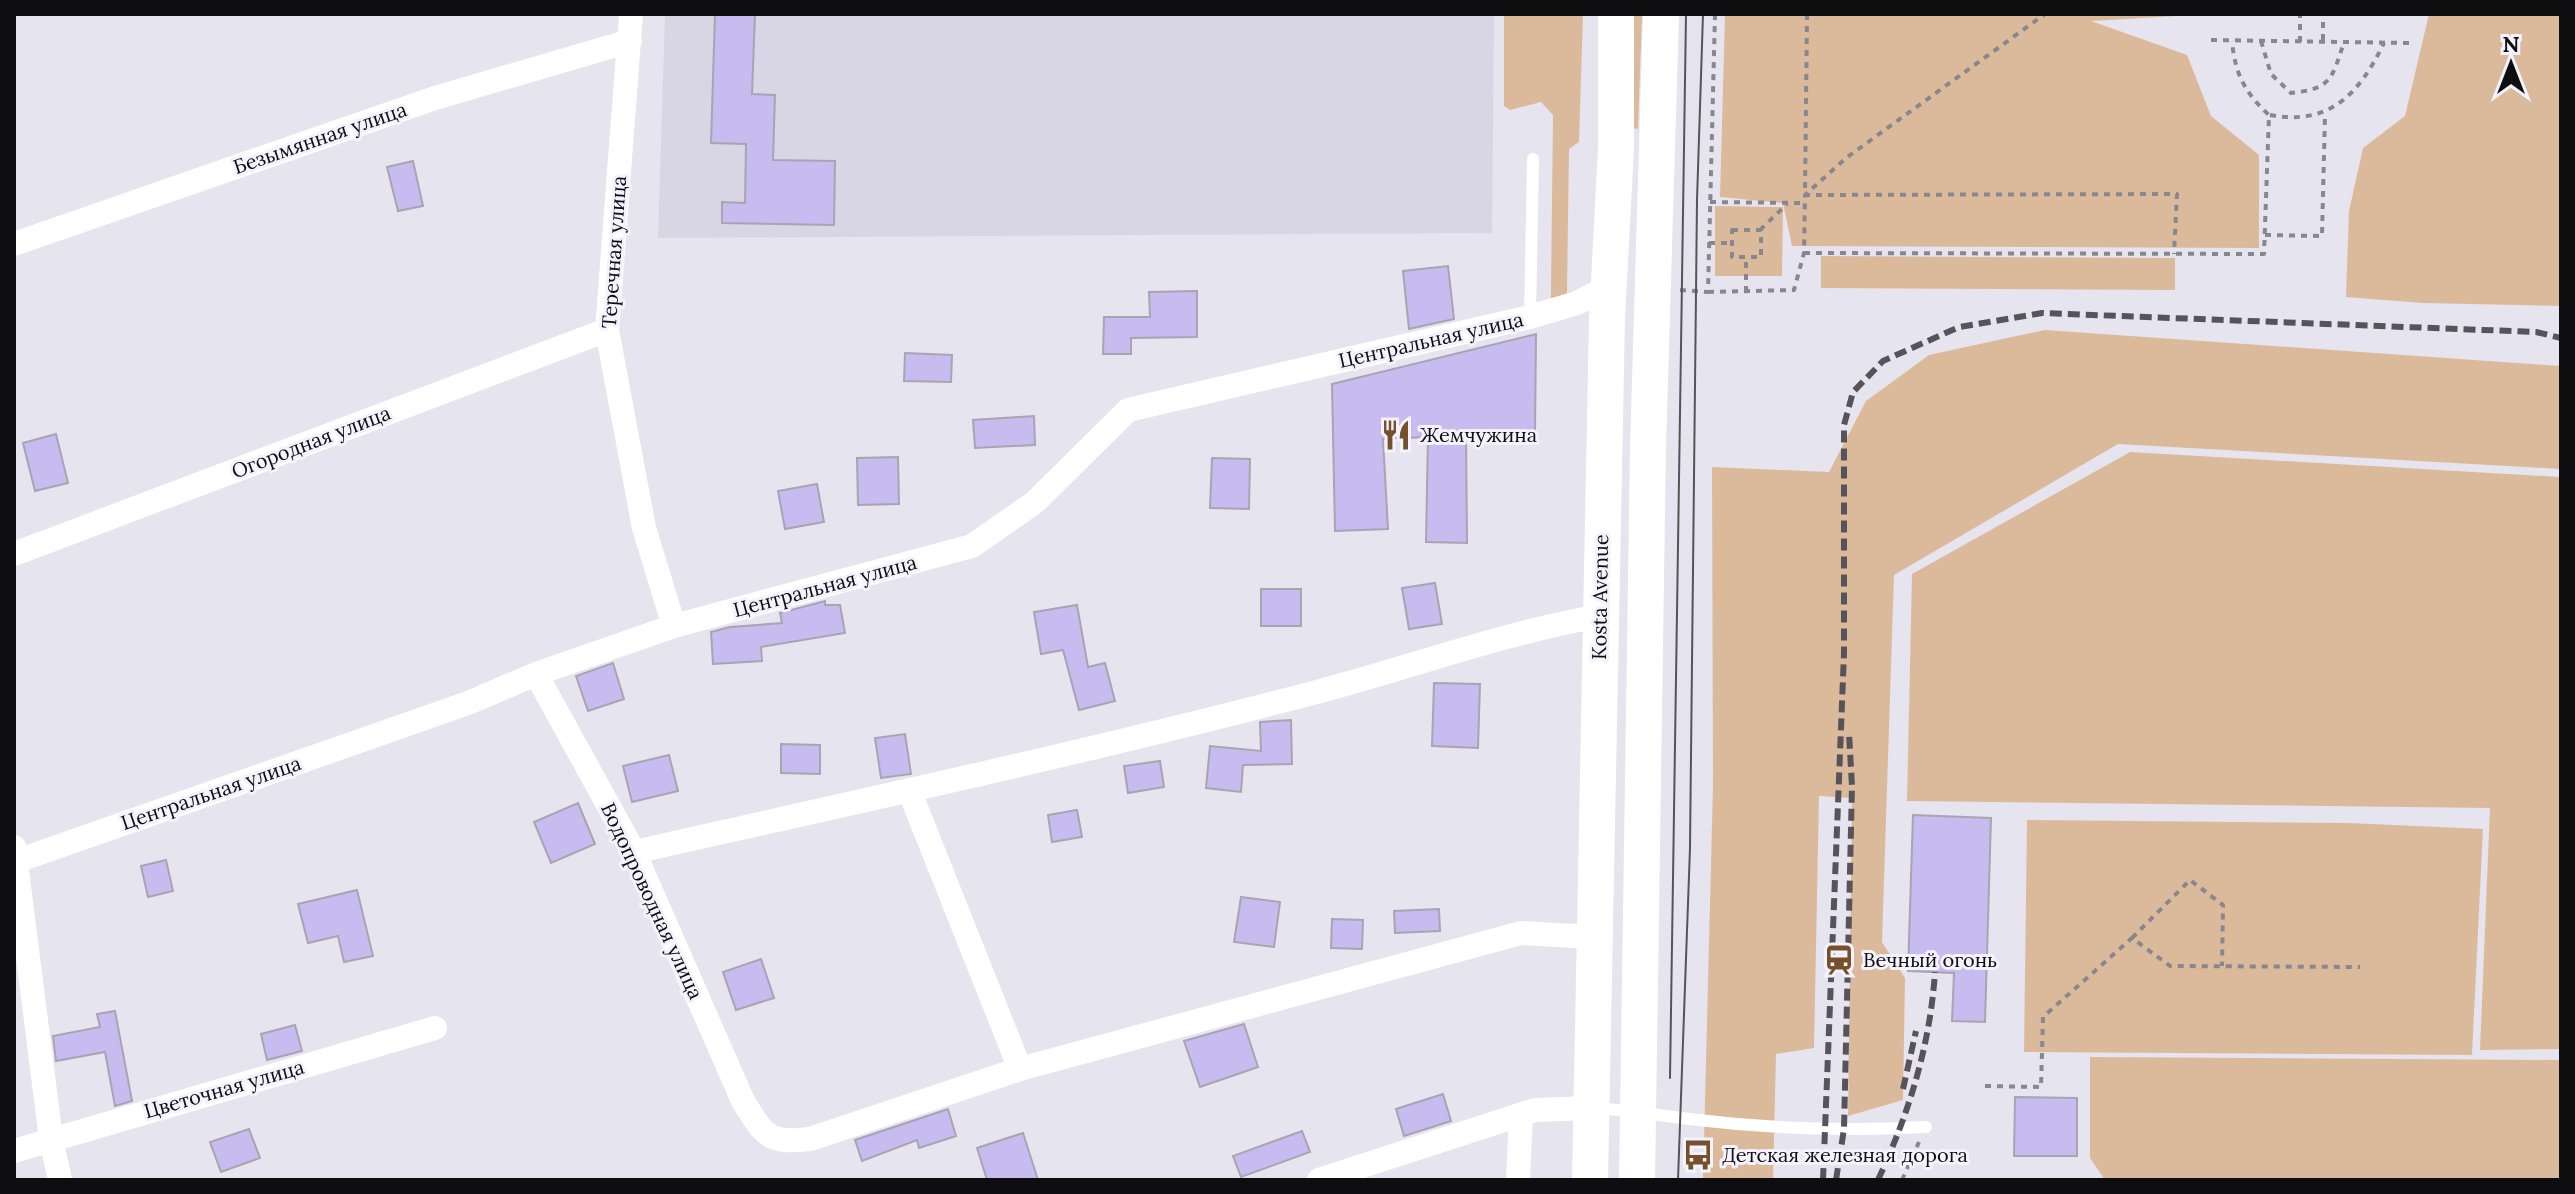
<svg xmlns="http://www.w3.org/2000/svg" width="2575" height="1194" font-family="Lora,serif">
<style>
.built{fill:#d8d5e5}
.green{fill:#dbba9c}
.building{fill:#c7bbf0;stroke:#a7a5af;stroke-width:2}
.lines{fill:none;stroke-linecap:round;stroke-linejoin:round}
.path{stroke:#88868e;stroke-width:4;stroke-dasharray:6 6;stroke-linecap:butt}
.service{stroke:#fff;stroke-width:12}
.minor{stroke:#fff;stroke-width:24}
.primary{stroke:#fff;stroke-width:36}
.tram{stroke:#56545a;stroke-width:2}
.rail{stroke:#56545a;stroke-width:6;stroke-dasharray:12 6;stroke-linecap:butt}
.labels{text-anchor:middle;stroke-width:6;stroke-linejoin:round;paint-order:stroke}
.street-label{font-size:20px;fill:#0e0d10;stroke:#f4f2fc}
.poi-label{font-size:20px;fill:#0e0d10;stroke:#f4f2fc;text-anchor:start}
</style>
<rect width="100%" height="100%" fill="#e6e4ef"/>
<!-- built -->
<path class="built" d="M665,14h829l-2,219 -834,5z"/>
<!-- green -->
<path class="green" d="M1504,14h79l-4,128 -10,7 -2,144 -6,7 -10,-2v-9l2,-174 -12,-13 -31,8 -6,-4z
M1630,14h12l-4,115 -11,-2z
M1725,14h486l-120,7 96,34 24,61 48,39v93l-467,-2 -9,-43 -63,-6z
M2429,14h132v292l-139,-3 -76,-6 3,-86 14,-63 42,-32z
M1715,206l68,1 -1,69h-67z
M1821,256l354,2v32l-354,-2z
M2045,330l516,36v103l-443,-25 -224,131 -12,367 23,36 -2,122 -55,16 4,-318 -33,-2 -5,252 -38,6 -3,126h-70l10,-395 -1,-318 117,5 37,-71 63,-46z
M2130,452l431,25v572l-81,1 10,-242 -583,-7 5,-227z
M2027,820l322,3 134,6 -11,226 -448,-3z
M2090,1057l471,3v120h-456l-15,-22z"/>
<!-- building -->
<path class="building" d="M715,14h40l-3,80 23,1 -2,65 62,1 -1,64 -112,-2v-21l23,1 1,-59 -35,-1z
M413,161l10,45 -25,5 -11,-44z
M1448,266l6,53 -45,10 -6,-58z
M1197,291v46l-66,1v16h-28l1,-37h46l-1,-25z
M1536,334l-1,97 -69,4 1,108 -41,-1 2,-105 -45,2 5,90 -53,2 -3,-147z
M905,353l47,2 -1,27 -47,-1z
M1034,416l1,29 -60,3 -2,-28z
M56,434l12,49 -33,8 -12,-48z
M898,457l1,47 -41,1 -1,-47z
M1212,458l38,1 -1,50 -39,-1z
M817,484l7,38 -39,7 -7,-38z
M1435,583l7,41 -33,5 -7,-41z
M1261,589h40v37h-40z
M825,601v4h15l5,28 -84,14 1,14 -49,3 -2,-32 19,-5 52,-4 -2,-10z
M1077,605l11,62 17,-4 10,38 -36,9 -16,-60 -22,4 -7,-42z
M613,663l11,36 -36,12 -12,-35z
M1434,683l46,1 -2,64 -46,-2z
M1291,720l1,44 -49,1 -2,27 -35,-4 4,-42 51,5 -1,-29z
M905,734l6,40 -30,4 -6,-40z
M781,744l39,1v29l-39,-1z
M669,755l9,36 -46,11 -9,-36z
M1160,761l4,26 -36,6 -4,-27z
M578,803l17,41 -44,19 -17,-41z
M1077,810l5,27 -30,5 -4,-27z
M1913,815l78,3 -6,204 -33,-1 2,-48 -46,-2z
M166,860l7,31 -25,6 -7,-31z
M357,890l16,66 -29,6 -6,-26 -30,7 -10,-39z
M1241,897l39,5 -6,45 -40,-5z
M1439,909l1,22 -45,2 -1,-22z
M1332,919l31,1 -1,29 -31,-1z
M761,959l13,39 -38,12 -13,-38z
M115,1011l17,90 -17,5 -10,-54 -49,9 -3,-25 47,-9 -3,-13z
M1244,1024l14,43 -58,20 -16,-46z
M295,1025l7,26 -35,9 -6,-26z
M1443,1094l8,27 -47,15 -8,-27z
M2015,1097l62,1v58h-63z
M948,1109l8,27 -37,12 -2,-8 -55,21 -7,-21z
M249,1129l11,29 -39,14 -11,-30z
M1302,1131l8,21 -69,25 -8,-21z
M1023,1133l15,47h-51l-10,-32z"/>
<g class="lines">
<!-- path -->
<path class="path" d="M1807,14l-2,181 372,-1 -3,60
M2211,40l198,3
M2323,40v-26
M2261,41l10,33 20,19c40,-4 41,-14 53,-51
M2300,42v-28
M2270,115c60,11 89,-21 114,-72
M1710,202l95,1
M1732,230h29v27h-29z
M1760,230l27,-26
M2265,235l57,1 3,-122
M1709,243h23
M1804,253l460,1 5,-139c-24,-22 -34,-41 -37,-74
M1680,290l28,2 7,-278
M1708,292l86,-2 10,-37 1,-58 41,-37 199,-144
M1746,292v-35
M2132,938l58,-58 33,25 -1,61
M1985,1086l56,1 2,-70 89,-79 38,28 190,1
M1902,1180l17,-38"/>
<!-- service -->
<path class="service" d="M1530,317l3,-158
M1594,1108c35,2 69,8 104,12 75,9 153,11 228,7"/>
<!-- minor -->
<path class="minor" d="M631,14l-24,316 37,198 30,98
M14,244l421,-146 195,-57
M14,554l593,-224
M536,674l98,178 109,249c21,34 25,43 67,38l210,-70 501,-136 74,4
M909,790l111,279
M14,847l37,292 9,41
M634,852c226,-51 454,-100 679,-159 96,-25 189,-60 287,-77
M14,862l454,-159 68,-29 138,-48 298,-80 63,-44 93,-92 402,-93 47,-14 31,-16
M14,1151l421,-123
M1319,1180l216,-70 56,-2
M1518,1180l3,-65"/>
<!-- primary -->
<path class="primary" d="M1590,1180l17,-862 9,-169v-135
M1637,1180l11,-733 13,-433"/>
<!-- tram -->
<path class="tram" d="M1670,1078l16,-1064
M1678,1180l12,-332 7,-648 6,-186"/>
<!-- rail -->
<path class="rail" d="M1903,1089l13,-58
M1823,1180l21,-527v-228l9,-33 30,-31 76,-34 83,-14 494,19 25,6
M1836,1180l8,-51 8,-343 -3,-53
M1878,1180c31,-67 52,-134 57,-208"/>
</g>
<!-- icons -->
<defs>
<g id="restaurant-bare" transform="scale(2.4)"><path d="M-5-6h1v4h1v-4h1v4h1v-4h1v5L-1.5 .5V6h-2V.5L-5-1ZM5-6V6H3V1.5H1.5Q1.5-4 5-6Z" fill="#75502b" stroke="#f4f2fc" stroke-width="2.5" paint-order="stroke"/></g>
<g id="station-bare" transform="scale(2.4)"><path d="M-3-6H3Q5-6 5-4V2Q5 4 3 4L4.5 6H3L1.5 4h-3L-3 6H-4.5L-3 4Q-5 4-5 2V-4Q-5-6-3-6ZM-3.5-4v3h7v-3ZM-3.5 1v1.5H-2V1ZM2 1v1.5H3.5V1Z" fill="#75502b" stroke="#f4f2fc" stroke-width="2.5" paint-order="stroke"/></g>
<g id="bus-bare" transform="scale(2.4)"><path d="M-5-6H5V4H4V6H2V4H-2V6H-4V4H-5ZM-3.5-4V0h7V-4ZM-3.5 1.2v1.5H-2V1.2ZM2 1.2v1.5H3.5V1.2Z" fill="#75502b" stroke="#f4f2fc" stroke-width="2.5" paint-order="stroke"/></g>
</defs>
<g fill-rule="evenodd">
<use href="#restaurant-bare" x="1396" y="435"/>
<use href="#station-bare" x="1839" y="960"/>
<use href="#bus-bare" x="1698" y="1155"/>
</g>
<g class="labels">
<!-- street labels -->
<g class="street-label">
<text transform="translate(320 138) rotate(-19)" y="7">Безымянная улица</text>
<text transform="translate(614 252) rotate(-86)" y="7">Теречная улица</text>
<text transform="translate(1431 340) rotate(-13)" y="7">Центральная улица</text>
<text transform="translate(311 442) rotate(-21)" y="7">Огородная улица</text>
<text transform="translate(825 586) rotate(-15)" y="7">Центральная улица</text>
<text transform="translate(1600 597) rotate(-89)" y="7">Kosta Avenue</text>
<text transform="translate(211 793) rotate(-19)" y="7">Центральная улица</text>
<text transform="translate(652 901) rotate(65)" y="7">Водопроводная улица</text>
<text transform="translate(224 1089) rotate(-16)" y="7">Цветочная улица</text>
</g>
<!-- poi labels -->
<g class="poi-label">
<text x="1420" y="442">Жемчужина</text>
<text x="1863" y="967">Вечный огонь</text>
<text x="1722" y="1162">Детская железная дорога</text>
</g>
</g>
<!-- border -->
<rect width="2575" height="1194" fill="none" stroke="#0e0d10" stroke-width="32"/>
<!-- north arrow -->
<g transform="translate(2511 64)" stroke="#f4f2fc" stroke-width="6" paint-order="stroke">
<path d="M0-6L14 30L0 20L-14 30Z" fill="#0e0d10"/>
<text y="-12" font-size="22" font-weight="bold" text-anchor="middle" fill="#0e0d10">N</text>
</g>
</svg>
